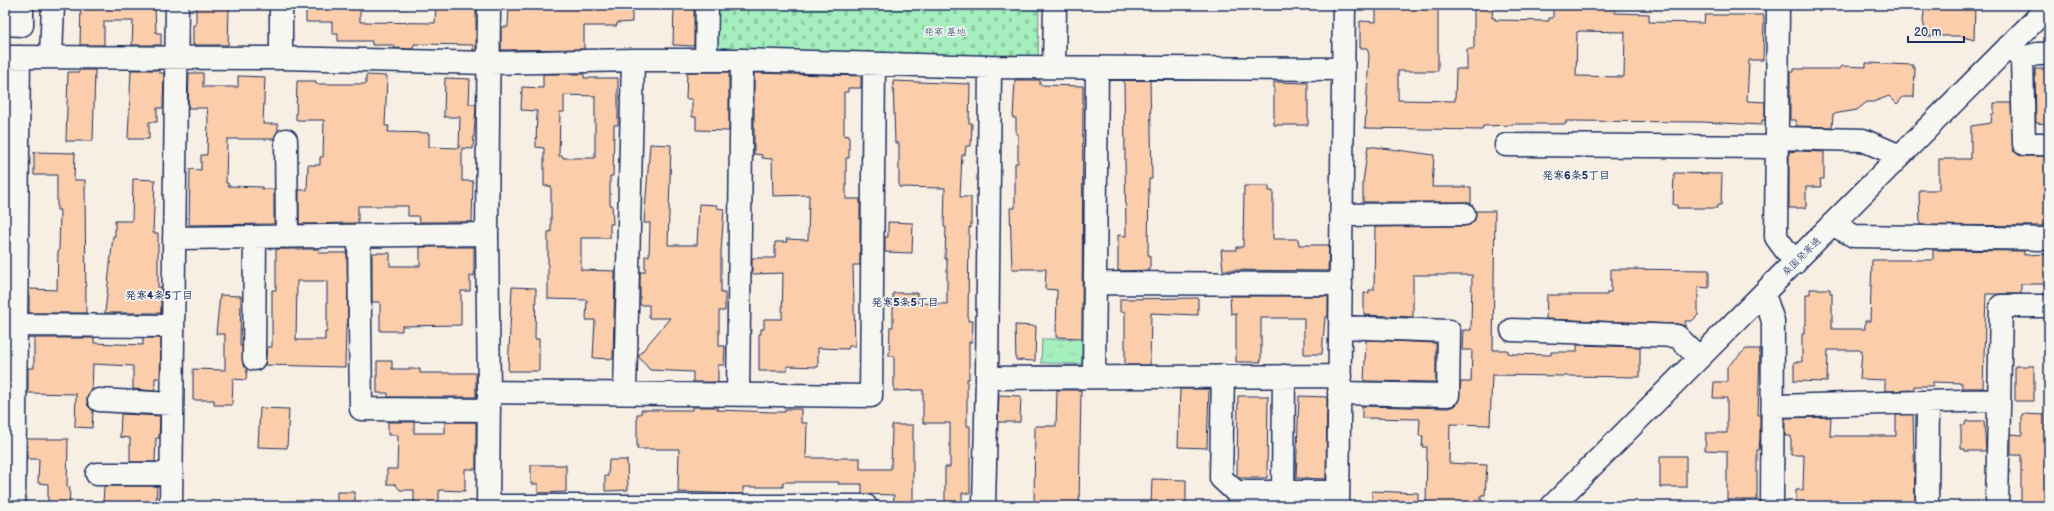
<svg xmlns="http://www.w3.org/2000/svg" width="2054" height="511" font-family="'Balsamiq Sans','Klee One',sans-serif">
<style>
.cemetery{fill:url(#cemetery-stones);stroke:#608f8e}
.park{fill:url(#park-tufts);stroke:#608f8e}
.building{fill:#fbcdaa;stroke:#1b2f5e;fill-rule:evenodd}
.lines{fill:none;stroke-linecap:round;stroke-linejoin:round}
.minor-casing{stroke:#1b2f5e;stroke-width:25}
.minor{stroke:#f6f6f2;stroke-width:22}
.labels{text-anchor:middle;stroke-width:3;stroke-linejoin:round;paint-order:stroke}
.park-label{font-size:10px;fill:#375571;stroke:#f6f6f2}
.street-label{font-size:10px;fill:#1b2f5e;stroke:#f6f6f2}
.neighbourhood-label{font-size:11px;font-weight:bold;fill:#1b2f5e;stroke:#f6f6f2}
</style>
<defs>
<pattern id="cemetery-stones" width="16" height="16" patternUnits="userSpaceOnUse"><rect width="16" height="16" fill="#a5efbe"/><path d="M2 7V4a2 2 0 0 1 4 0v3zM10 15v-3a2 2 0 0 1 4 0v3z" fill="#8dcda6"/></pattern>
<pattern id="park-tufts" width="24" height="20" patternUnits="userSpaceOnUse"><rect width="24" height="20" fill="#a5efbe"/><path d="M3 7l-1-3M5 7V3M7 7l1-3M15 17l-1-3M17 17v-4M19 17l1-3" fill="none" stroke="#8dcda6"/></pattern>
</defs>
<rect width="100%" height="100%" fill="#f7eee4"/>
<filter id="ink" filterUnits="userSpaceOnUse"><feTurbulence type="fractalNoise" baseFrequency=".025" numOctaves="2"/><feDisplacementMap in="SourceGraphic" scale="8" xChannelSelector="R" yChannelSelector="G"/><feConvolveMatrix kernelMatrix="1 2 1 2 8 2 1 2 1" color-interpolation-filters="sRGB"/></filter>
<g filter="url(#ink)">
<!-- cemetery -->
<path class="cemetery" d="M717,5h322l-1,52 -314,-1 -8,-10z"/>
<!-- park -->
<path class="park" d="M1042,339h40v25l-41,-1z"/>
<!-- building -->
<path class="building" d="M81,5h74l1,28h5v12h-29l1,-24h-29v24h-24z
M306,5h54v17l75,1 1,-18h40v45h-3v-5l-59,-1 -1,5 -19,-1v-3h-22v-4h-34v-7h-6v-12h-26z
M509,5h123v17l-15,1v3h-33v23l-83,1v-23h7z
M674,5h20v41l-21,-1z
M1376,5h62v66h-40v29l57,1 1,-32h11v-20h7v-44h19l-1,13h3v2l54,1v-3h4v-13h62v8l34,1v8l55,1 1,-8h59l-1,45h-14l-2,41 18,1v18h-3v5l-60,-3 -136,-1v3h-54v1l-29,1 -1,4 -117,-2 4,-73 -2,-7h-7v-27l16,1zM1580,31l45,1 -1,45 -48,-1 1,-44z
M1925,5h50l-1,35 -14,-4h-34l-3,-16z
M196,7h33l-1,38h-35v-20h3z
M1866,63l47,2v3h2l-1,29h-11l-6,7 -8,-8 -16,6h-6l-10,8 -24,4 -1,13 -36,-1v-6h-6v-48h4v-3h45l2,-3 25,1z
M2035,69h14v55l-13,-1z
M79,70h16l-2,71h-27l2,-69h11z
M131,70h28v3h5l-1,35h-6v14h-8v17h-21z
M687,72h42v59l-33,-1v-13h-4v-18h-6z
M189,73h14v14h35v-11l27,1 -2,47h15v7l-4,8h-47l-1,44h2v3l34,1v2h12v35l-85,1 1,-56 11,1v-15h6l1,-35 -1,-12h-19z
M754,73l107,3v12h-13v4h-4v44l5,-1v23h-3v41h14v66h-7l2,81h-6l-1,3 -30,-1v19l-31,-1v5h-28v-37h2v-5h3v-10h18l1,-46 -31,1v-16h23v-16h12l-1,-3 22,1 1,-45 -36,1 -1,-37 -10,-1v-3l-8,-1z
M543,74h41v4h34v47h-4l-1,51h-3v29h2l1,19h-3v14h-29v32l34,1 -2,88 -20,-1 2,-38h-9l1,-20 -39,-1v-67h3v-46h-7v-38l-8,-1 1,-36 -16,-1 1,-23 21,1zM564,95l31,1v62h-32v-2h-4l1,-44h4z
M366,75l21,1 -2,50h4l-1,6 41,1v14l30,1 1,-31h-16l1,-39 25,1 -1,25h7l-1,17 -2,28 -11,-1v33h11l-1,41h-52l-2,-6h-10v-10h-50v17l-59,1v-34h8l1,-25h12v-8h3l1,-37h-28l1,-39h19v3h50z
M1015,80h25v5l43,1 -1,252 -26,-1 1,-47 -12,-1 1,-20h-34l-2,-61h5v-45h3v-29h-2v-16h-3z
M1124,80h26l2,99h-3l-1,76h2v15l-32,1v-36l8,1z
M893,81l77,3 -1,39h3l-1,23h-5l-1,9h-3l-2,42h11v31l-2,-1 -1,94h5l-1,21h-3v37h-2v47h3v67h-8v13h-17v-39h5v-44h-27v-33l-29,1v-35h-5l1,-29h3v-34h24v10l30,1v-45h-2l1,-32h-2l1,-39 -46,-1v-44h-4z
M1274,82l34,1v42h-34z
M1994,103h17l2,48 11,5h25v65h-4v5l-125,-1 -1,-35h20v-31h32v-33l20,-3 1,-9h2z
M650,144l21,1 -3,100h29l2,-41 18,1v3l7,1 -3,43v41h4v18h-6v35h6l-1,19h-6v17h-25v-10l-43,-2 -12,-14 32,-38h-21v-13h-9v-33h5v-16h4l1,-33h-6z
M1368,146l66,9 -2,32h39v17l-7,-2h-101v-20z
M1797,151l27,1v27h-4l1,8h-15v21h-17v-56z
M34,152l41,1 -1,27h11l1,133h-57v-24l28,1 1,-39h1l1,-41h-3v-35h-23z
M1674,173l48,1 -1,31h-4v3h-40v-3h-4z
M133,179l22,1 -2,53h5v54h3v26h-56l8,-77h2v-15h17z
M1244,186h25v5h4v48h25l1,6h30l-1,26 -105,-1 -2,-20h15v-3h7z
M1476,211h19l-2,139h15v3l5,1 38,1v-3h26v-7l63,2v30l-148,-2 -2,50 -40,-1 -1,39 38,2 -2,30h-4v11h-55l1,-59h-5l1,-11h-4l1,-17 -58,-1v-12l86,2 6,-2 4,-4 3,-20h10l1,-32h-10l1,-20h8l1,-55h-59v42l-49,-2v-22h5v-3h5l1,-63 89,-1 6,-1 5,-5z
M888,222l25,1 -1,30 -27,-1v-15h3z
M420,247h54v29h-4v15h-9v34l-59,1v5h-22v-29h-8v-49h18v13h30z
M276,249h43v4h28l1,72h-2l-1,42 -80,-2 2,-18h5v-57h4zM297,281h30v51h-2v8h-29z
M1933,250l91,1v4l25,-1v30h-28v10h-35l-3,94h-21v-5l-29,-1v4h-19v4l-29,1v-11l-25,-1 2,-29h-34l-1,32 -33,-1v-19h8v-28h2v-9h2v-31h4v-5h20v4h2v36h33v-8h5l2,-61h61z
M1611,269l98,1v18l-11,-1v28l-6,6h-7l1,5 -9,-2 -131,-5 1,-24h60v-3h4z
M512,287l24,1 -1,51h4v32h-31z
M220,295l21,1 -1,50h2l1,19 4,4 -1,11 -13,-1 -1,26h-18v-5h-21v-31l32,1v-36h-9z
M1230,296h98v21h-3l-3,37h-18v-36h-43v44h-25v-49l-5,1z
M1198,298v17l-47,-2 -1,52h-25v-53h-5v-13z
M1015,325l21,1 -1,35 -19,-1z
M34,338h60v5l49,2v-7h18l-1,40h-5v13l-22,-2v-23l-40,-2 -1,26 -4,4 -1,6 1,6 5,5 -1,17 -17,-1 1,-33 -48,-1v-25h6z
M1366,340l70,3v39l-72,-1z
M1746,349h14l-2,66h2v22l-1,13h-2v50h-30v-49l-22,-1 1,-17h21v-35h-14l1,-16h13v-15z
M377,361h15v8h28v4h56v24h-88v-4h-11z
M2015,366h19v35h-19z
M1180,389h29l-2,59 -29,-1z
M1057,390h24l-2,116h-45l1,-80h21z
M999,395l22,1 -1,26h-22z
M1238,396h30l-1,82h-28l-2,-2z
M1299,396l28,1 -1,82 -30,-1z
M692,407h25v3l57,2h11v-3h16v14h6l-1,35h54v11h31l1,-44h21v81h-20l1,-11 -32,-1v-10h-24l1,-2h-56v5h-40v7l-65,-2 1,-43h-42v-35h4v-4h51z
M260,408l29,1 -2,39 -29,-1z
M121,414l39,2 -1,22h-3l-1,24h-25v-24l-10,-1z
M2022,414l24,1 -1,91h-24v-51h-10v-21l11,1z
M1896,415h17l2,87 -57,-1v5h-62v-16h7l1,-35h-13v-19h-6v-18l46,-1 -1,19h66z
M1966,421h18l2,30h-21v-2h-4v-24h4z
M388,422h26v11h31v-11h31v47h-11v22l-26,-1v16h-25v-16h-14l-5,-6h-8v-15h10l1,-34h-10z
M27,439h41l-1,48h3l-1,19h-21v-22l-10,-1 1,-24h-12z
M1660,456h26v31h-26z
M609,460h18l1,30 -23,1v-15h3z
M531,465h35v27l-28,1v-9h-7z
M1152,479l34,1v26h-35z
M104,486h53l-1,20 -53,-2z
M1372,491l46,2v13h-46z
M337,492h18v14h-18z"/>
<g class="lines">
<!-- minor casing -->
<g class="minor-casing">
<path id="minor" d="M1778,5l-2,232 19,26
M5,24l17,1v-20
M2008,47l14,11 2,86h25
M5,57l276,1 208,5 144,-3h109l248,7 353,2
M51,57l2,-52
M281,58v-53
M2022,58l15,-4h12
M706,60l1,-55
M1054,67l1,-62
M1777,138l86,2 37,16
M286,140l1,97
M1506,145l271,2
M1341,215l123,-1
M1832,224l22,12 195,3
M359,236l2,173 128,1
M174,238l313,-4
M1095,283l246,1
M1764,294l9,27 -1,185
M5,325l167,1
M1512,330l165,6 22,22
M254,359l1,-122
M1223,376l-2,102 15,14h102
M1094,377l3,-309
M987,378l353,-2
M489,392l382,4 3,-332
M625,393l8,-333
M1339,393l109,2 1,-64 -109,-4
M738,394l4,-334
M99,400l73,4
M1774,406l225,-6
M97,474h75
M1283,492l1,-116
M14,506l5,-449
M171,506l6,-501
M488,506l1,-114 -2,-158 2,-229
M488,506h378
M984,506l3,-128 3,-311
M1338,506l6,-501
M1552,506l497,-500
M1927,506l1,-104
M1997,506l4,-200h48"/>
</g>
<!-- minor -->
<use href="#minor" class="minor"/>
</g>
</g>
<g class="labels">
<!-- park labels -->
<g class="park-label">
<text x="945" y="35">発寒 墓地</text>
</g>
<!-- street labels -->
<g class="street-label">
<text transform="translate(1801 256) rotate(-45)" y="4">桑園発寒通</text>
</g>
<!-- neighbourhood labels -->
<g class="neighbourhood-label">
<text x="1576" y="179">発寒6条5丁目</text>
<text x="159" y="299">発寒4条5丁目</text>
<text x="905" y="306">発寒5条5丁目</text>
</g>
</g>
<!-- margin -->
<rect width="2054" height="511" fill="none" stroke="#f6f6f2" stroke-width="20"/>
<rect x="10" y="10" width="2034" height="491" fill="none" stroke="#1b2f5e" stroke-width="1.5" filter="url(#ink)"/>
<!-- scale -->
<path d="M1908 36v6h56v-6" fill="none" stroke="#1b2f5e" stroke-width="2"/>
<text x="1914" y="36" font-size="12" fill="#1b2f5e" stroke="#f6f6f2" stroke-width="3" paint-order="stroke">20 m</text>
</svg>
